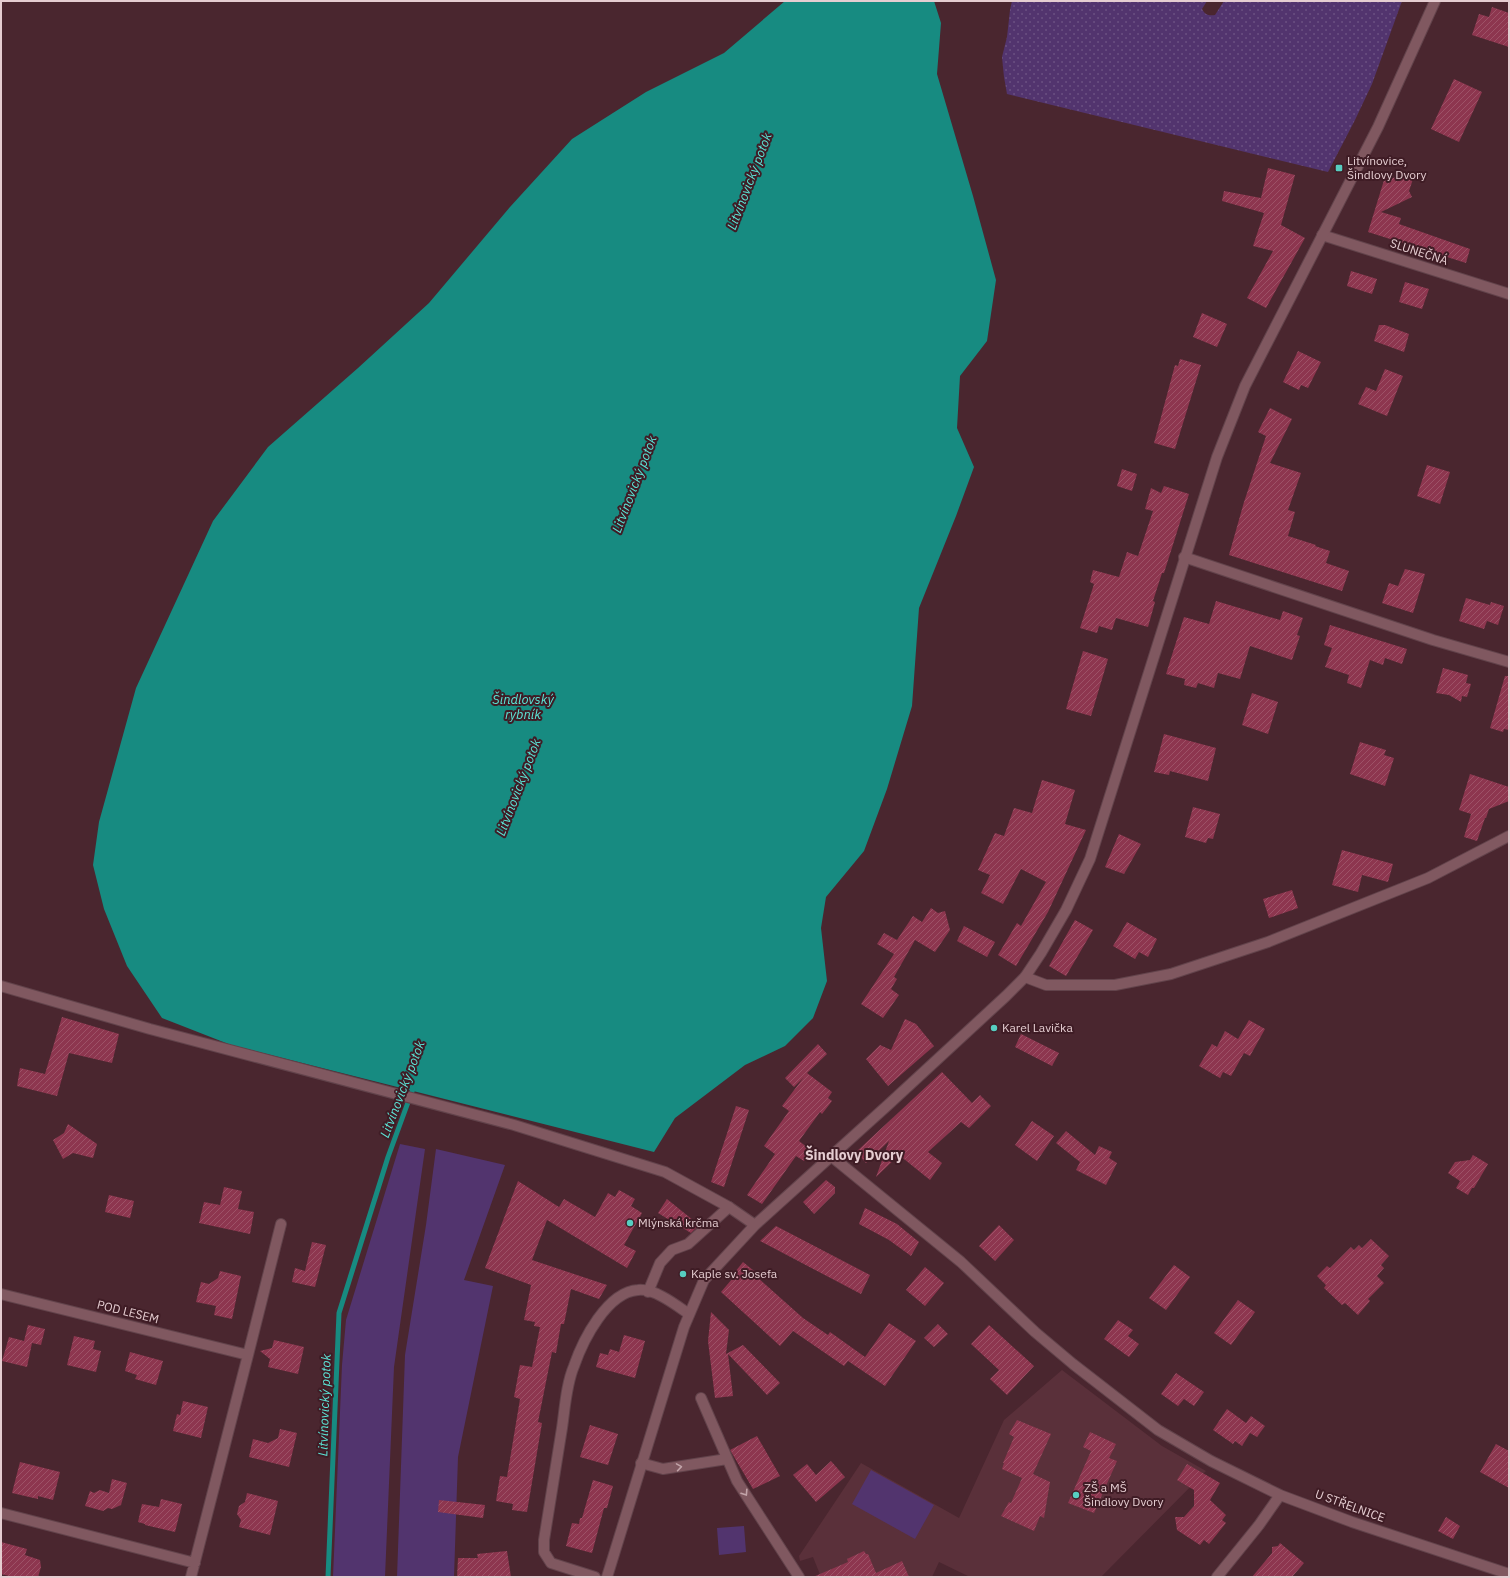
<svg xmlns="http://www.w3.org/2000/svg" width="1510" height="1578" font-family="'IBM Plex Sans',sans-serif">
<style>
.built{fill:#5a303a}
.grass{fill:url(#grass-dots)}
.green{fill:#52346e}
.water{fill:#178b81}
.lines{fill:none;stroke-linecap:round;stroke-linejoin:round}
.stream{stroke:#178b81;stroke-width:5}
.building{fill:url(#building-hatch)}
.minor-casing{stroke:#62434b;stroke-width:12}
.tertiary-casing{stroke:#62434b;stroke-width:12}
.minor{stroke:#805860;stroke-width:10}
.tertiary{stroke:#805860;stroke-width:10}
.oneway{stroke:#c2a4a9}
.poi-dot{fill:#57cec1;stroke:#3f1c25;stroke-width:1.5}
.labels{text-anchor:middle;stroke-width:4;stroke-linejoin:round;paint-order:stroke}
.poi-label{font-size:12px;fill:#e5cdd1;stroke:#3f1c25;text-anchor:start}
.street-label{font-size:12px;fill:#e5cdd1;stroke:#3f1c25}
.water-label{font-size:13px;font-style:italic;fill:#5ce5d7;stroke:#3f1c25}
.quarter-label{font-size:14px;font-weight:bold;fill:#e5cdd1;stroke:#3f1c25}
</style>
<defs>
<pattern id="grass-dots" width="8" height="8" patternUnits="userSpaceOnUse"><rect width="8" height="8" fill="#52346e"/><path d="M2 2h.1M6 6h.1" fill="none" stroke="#6b5082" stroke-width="1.8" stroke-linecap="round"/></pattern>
<pattern id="building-hatch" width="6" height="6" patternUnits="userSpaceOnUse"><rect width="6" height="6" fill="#8d364f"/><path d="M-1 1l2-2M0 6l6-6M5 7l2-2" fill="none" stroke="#9d5267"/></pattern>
</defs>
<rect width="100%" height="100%" fill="#4a262f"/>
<!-- built -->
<path class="built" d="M1062,1370l100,76 44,25 -105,106h-131l-31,-15 -7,15h-111l-8,-20 -13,4 -1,-5 62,-93 98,55 45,-98z"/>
<!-- grass -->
<path class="grass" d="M1012,1h195l-5,8c3,6 7,7 13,6l9,-14h178l-30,83 -17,36 -27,52 -321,-78 -3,-17 -2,-20 5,-20 3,-27z"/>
<!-- green -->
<path class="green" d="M400,1144l25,5 -31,218 -9,210h-52l9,-212 4,-45z
M436,1149l69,16 -41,115 29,6 -35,171 -4,120h-57l8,-222 21,-130z
M871,1470l63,35 -19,34 -63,-35z
M744,1526l2,26 -27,3 -2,-27z"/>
<!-- water -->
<path class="water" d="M785,1h149l7,22 -4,51 36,122 23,84 -9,61 -27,35 -3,52 17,39 -18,49 -37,92 -7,98 -25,83 -23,62 -38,46 -5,31 6,53 -14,37 -28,28 -40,19 -70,53 -21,34 -423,-107 -69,-27 -35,-52 -23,-57 -11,-44 6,-43 37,-134 77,-167 55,-74 90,-79 71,-65 81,-96 62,-68 74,-47 78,-39z"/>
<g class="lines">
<!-- stream -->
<path class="stream" d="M328,1577l11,-264 49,-156 26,-71"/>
</g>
<!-- building -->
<path class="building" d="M1492,7l17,6v34l-37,-12 7,-21 10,3z
M1454,79l28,13 -23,50 -28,-13z
M1268,168l27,7 -14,50 24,13 -39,70 -19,-10 26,-47 -20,-5 11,-33 -42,-12 2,-10 37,7z
M1406,172l3,6 4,1 -4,12 3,6 -31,15 20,6 -2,6 71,25 -4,14 -98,-31 17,-55 6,2z
M1351,271l26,8 -5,15 -25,-8z
M1405,282l24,7 -7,20 -23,-7z
M1202,313l25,11 -10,23 -24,-10z
M1379,325h6l24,9 -5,18 -30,-11z
M1298,351l23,11 -13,26 -7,-3 -2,5 -16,-8z
M1180,359l21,6 -26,84 -21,-6 21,-78 3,1z
M1385,369l18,7 -16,40 -29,-12 8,-17 10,4z
M1270,408l22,11 -22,44 31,10 -13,37 7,2 -7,24 28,9 -1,1 15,5 -4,12 23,8 -7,20 -113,-36 15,-53 22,-66 -8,-4z
M1427,465l23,7 -10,32 -23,-8z
M1122,469l15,5 -5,17 -15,-5z
M1164,486l25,8 -25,79h-2l-9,28 2,1 -7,25 -32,-9 -4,12 -13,-4 -2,7 -17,-5 14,-44 -4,-2 3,-12 26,7 8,-25 11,4 15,-45 -8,-2 6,-21 10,5z
M1405,569l20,5 -12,39 -31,-10 7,-20 9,3z
M1466,598l24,7 1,-3 13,4 -6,19 -11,-4 -3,8 -25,-8z
M1216,601l64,19 3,-9 20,7 -6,17 3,1 -8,24 -42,-14 -10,33 -22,-6 -4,15 -16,-5 -2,5 -12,-3 1,-6 -19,-5 18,-57 25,7z
M1330,625l77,24 -5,15 -17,-6 -2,7 -13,-5 -9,28 -14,-5 2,-8 -24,-8 7,-19 -8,-3z
M1083,651l25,8 -17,57 -25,-7z
M1443,668l25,7 -2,8 5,1 -4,13 -5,-1 -1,6 -12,-7 -13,-2z
M1505,676h4v54l-5,-1 -1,3 -13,-4z
M1252,693l26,9 -10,32 -26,-9z
M1164,734l52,14 -8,33 -38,-10 -1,4 -15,-3z
M1360,742l26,8 -2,5 10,3 -9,28 -35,-12z
M1470,774l39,13v14l-20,8 -3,9h-1l-8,23 -13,-4 7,-23 -12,-4z
M1042,780l33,10 -10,34 21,6 -38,82 -32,54 -18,-11 19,-32 4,3 25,-44 -25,-13 -18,35 -22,-11 9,-18 -12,-5 17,-37 9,3 10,-28 18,5z
M1193,807l27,7 -7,25 -5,-1 -2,5 -21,-6z
M1119,834l22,10 -17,30 -19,-7z
M1342,850l51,14 -5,18 -26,-7 -4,17 -26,-7z
M1292,890l6,18 -29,10 -6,-19z
M931,908l7,5 7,-2 5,19 -15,22 -20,-12 -21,37 3,2 -6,10 8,6 -16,23 -22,-14 33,-50 -17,-10 7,-11 13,7 16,-24 9,6z
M1075,920l18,10 -27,46 -17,-10z
M1127,922l30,17 -9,18 -9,-5 -4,7 -22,-13z
M964,926l31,16 -8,15 -30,-16z
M62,1017l57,17 -7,29 -43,-10 -12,43 -40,-10 3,-18 25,6z
M905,1019l11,5 18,22 -46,40 -22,-27 14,-14 11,5z
M1249,1020l16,9 -15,27 -6,-3 -13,23 -8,-4 -3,6 -21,-12 13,-22 5,3 8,-16 13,8z
M1021,1034l38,19 -7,13 -37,-19z
M818,1044l9,10 -20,19 25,19 -4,6 4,3 -10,13 -2,-2 -21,29 13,10 -8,10 -8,-5 -34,48 -15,-9 28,-41 -11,-8 25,-35 -7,-5 22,-29 -10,10 -9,-9z
M942,1072l30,31 8,-8 11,11 -22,22 -8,-6 -33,30 14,11 -12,17 -31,-25 -23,22 13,-36 -23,22 -10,-11z
M736,1106l13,4 -25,77 -13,-5z
M1032,1121l22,15 -17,25 -22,-16z
M68,1124l29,20 -4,14 -20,-5 -10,6 -10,-19 11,-7z
M1066,1131l29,24 4,-9 13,6 -3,6 8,5 -11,22 -30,-15 4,-8 -24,-19z
M1473,1155l15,9 -14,24h-2l-4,7 -12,-7 4,-7 -12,-8 7,-11 15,-2z
M826,1180l9,7v6l-21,21 -11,-12z
M518,1181l41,26 5,-8 31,18 13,-24 7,4 4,-7 16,9 -4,7 11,7 -18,32 12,6 -9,17 -80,-48 -15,40 75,25 -8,14 -28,-10 -7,35h-3l-5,29 -4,-1 -14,70 4,1 -15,89 -15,-2 1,-6 -17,-3 4,-25 7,1 13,-78 -6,-2 6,-32 12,2 8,-40 -6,-1 1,-4 -11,-2 7,-35 -46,-17z
M224,1187l18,4 -4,18 16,3 -4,22 -51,-11 5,-21 16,3z
M109,1195l25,6 -4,17 -25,-6z
M667,1199l32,26 -8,8 -33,-20z
M865,1208l32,16 22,18 -8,14 -22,-16 -30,-16z
M999,1225l15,15 -19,21 -16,-15z
M776,1226l94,49 -9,19 -101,-53z
M1371,1239l18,17 -8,9 3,3 -7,8 7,7 -16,16 2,2 -12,14 -13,-12 -3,2 -18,-17 2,-3 -9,-9 10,-10 3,2 21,-21 3,3 5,-5 3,3z
M312,1242l14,3 -11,42 -23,-5 3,-14 10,3z
M743,1262l16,13 -2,2 46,41 25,17 2,-3 35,25 24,-34 27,18 -31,45 -37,-25 -4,5 -51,-35 -13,15 -59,-54 11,-13 -1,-2z
M1174,1265l16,12 -24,33 -17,-12z
M925,1267l19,16 -19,23 -19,-16z
M220,1271l21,5 -9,43 -18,-4 2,-9 -20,-4 5,-20 8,2 9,-6z
M1238,1300l17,12 -24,33 -17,-12z
M711,1312l18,18 -3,24 17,-9 37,38 -13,12 -39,-41 5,42 -18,2 -7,-57z
M1118,1320l15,10 -5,6 11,8 -10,13 -25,-18z
M938,1324l10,10 -14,13 -10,-9z
M28,1325l17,4 -4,16 -9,-2 -5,24 -25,-6 7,-24 15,4z
M989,1325l45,41 -27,29 -17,-16 9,-9 -28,-26z
M624,1335l21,6 -10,37 -39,-11 4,-14 8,2 2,-6 9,3z
M74,1336l21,5 -2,8 8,2 -5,21 -29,-7z
M274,1340l30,7 -6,27 -30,-7 2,-8 -10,-8 12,-3z
M130,1352l33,9 -7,24 -21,-6 2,-4 -12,-4z
M1176,1373l28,19 -10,14 -10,-7 -6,7 -17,-12z
M183,1401l25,6 -7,31 -28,-7 4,-17 3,1z
M1227,1409l19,14 5,-7 14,10 -8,11 -7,-4 -8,13 -7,-5 -2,3 -20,-14z
M1017,1420l34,14 -18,40 17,8 -6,36 -4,-2 -6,15 -33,-15 8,-14 2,1 11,-25 -20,-9 2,-6h-1l11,-26 -5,-3z
M590,1425l28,9 -10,31 -28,-8z
M280,1429l17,4 -8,34 -40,-10 4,-18 15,4 10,-5z
M1090,1432l26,12 -7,14 8,3 -23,52 -26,-10 23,-52 -8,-4z
M757,1436l23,40 -27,13 -23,-39z
M1496,1444l13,7v37l-29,-16z
M831,1461l14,16 -29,25 -23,-27 14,-11 9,11z
M20,1462l40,10 -7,28 -15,-4v3l-26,-6z
M1187,1464l33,19 -10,17 16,15 -4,5 4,3 -17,21 -5,-4 -4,5 -23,-15 -2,-13h9l10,-11v-16l-17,-10z
M112,1479l15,4 -6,22 -9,4 -4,-1 -5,3 -18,-5 5,-15 4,2 6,-3 9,3z
M593,1480l20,6 -6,22h-3l-12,45 -26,-7 6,-23 7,1 1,-6h2z
M247,1493l31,8 -8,34 -31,-8 2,-7 -4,-6 2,-8 6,-4z
M161,1499l21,5 -7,28 -30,-7v-1l-7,-2 4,-18 17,3z
M439,1500l46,5 -2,13 -45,-6z
M1446,1517l14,9 -7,13 -15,-8z
M1,1542l26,7 -2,6 15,5 1,7 -3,10h-25l-12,-3z
M1280,1543l24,20 -12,14h-40l20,-24v-6l6,-1z
M507,1551l4,26h-54l1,-19h20l-1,-4z
M864,1551l2,3h2l8,19 26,-12 7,16h-96l35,-15 -1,-3z"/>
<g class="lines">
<!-- minor casing -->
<g class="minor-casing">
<path id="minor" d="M1322,235l187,59
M1184,557l249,83 76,22
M1025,977l21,8h69l56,-11 97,-32 160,-64 81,-42
M831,1156l130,106 74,70 38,32 85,66 53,31 69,34 72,27 157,52
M648,1292l12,-29 12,-13 16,-6 41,-37
M1,1294l247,61 -57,222
M248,1355l33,-131
M701,1398l36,83 62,96
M641,1463l22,6 64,-10
M1,1513l194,50
M595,1577l-44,-14 -7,-11v-12c6,-37 12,-74 18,-112 3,-20 4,-43 12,-62 9,-26 33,-74 64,-76 16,-2 38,15 51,24
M1217,1577l42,-52 21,-30"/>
</g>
<!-- tertiary casing -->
<g class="tertiary-casing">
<path id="tertiary" d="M1,986l149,43 364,96 151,47 64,35 26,18
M607,1577l77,-250 20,-47 51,-55 134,-121 117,-108 19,-19 16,-24 25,-43 24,-51 127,-402 28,-71 133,-259 57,-126"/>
</g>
<!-- minor -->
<use href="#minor" class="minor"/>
<!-- tertiary -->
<use href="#tertiary" class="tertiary"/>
</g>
<!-- one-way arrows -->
<defs><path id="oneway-chevron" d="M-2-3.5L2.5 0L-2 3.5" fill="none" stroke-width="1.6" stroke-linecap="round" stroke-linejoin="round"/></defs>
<g class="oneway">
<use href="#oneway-chevron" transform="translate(679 1467) rotate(-9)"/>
<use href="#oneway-chevron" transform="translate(745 1493) rotate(57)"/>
</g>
<!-- markers -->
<g class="poi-dot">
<rect x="1335" y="164" width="8" height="8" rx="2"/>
<circle cx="994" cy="1028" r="4"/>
<circle cx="630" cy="1223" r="4"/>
<circle cx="683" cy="1274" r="4"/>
<circle cx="1076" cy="1495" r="4"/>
</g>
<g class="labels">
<!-- poi labels -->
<g class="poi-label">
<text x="1347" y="165">Litvínovice,<tspan x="1347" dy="14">Šindlovy Dvory</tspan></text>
<text x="1002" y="1032">Karel Lavička</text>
<text x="638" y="1227">Mlýnská krčma</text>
<text x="691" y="1278">Kaple sv. Josefa</text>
<text x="1084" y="1492">ZŠ a MŠ<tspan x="1084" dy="14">Šindlovy Dvory</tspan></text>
</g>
<!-- street labels -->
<g class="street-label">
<text transform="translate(1419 252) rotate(18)" y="4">SLUNEČNÁ</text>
<text transform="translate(128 1312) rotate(14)" y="4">POD LESEM</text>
<text transform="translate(1350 1506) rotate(20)" y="4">U STŘELNICE</text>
</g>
<!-- water labels -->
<g class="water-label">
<text transform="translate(749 181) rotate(-69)" y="5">Litvínovický potok</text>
<text transform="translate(634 484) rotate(-69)" y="5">Litvínovický potok</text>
<text x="523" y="704">Šindlovský<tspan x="523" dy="15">rybník</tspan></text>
<text transform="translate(518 787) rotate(-69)" y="5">Litvínovický potok</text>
<text transform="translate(402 1089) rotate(-69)" y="5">Litvínovický potok</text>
<text transform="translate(324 1405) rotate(-88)" y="5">Litvínovický potok</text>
</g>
<!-- quarter labels -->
<g class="quarter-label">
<text x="854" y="1160">Šindlovy Dvory</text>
</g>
</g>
<!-- border -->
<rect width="1510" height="1578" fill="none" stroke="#e5cdd1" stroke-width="4"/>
</svg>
